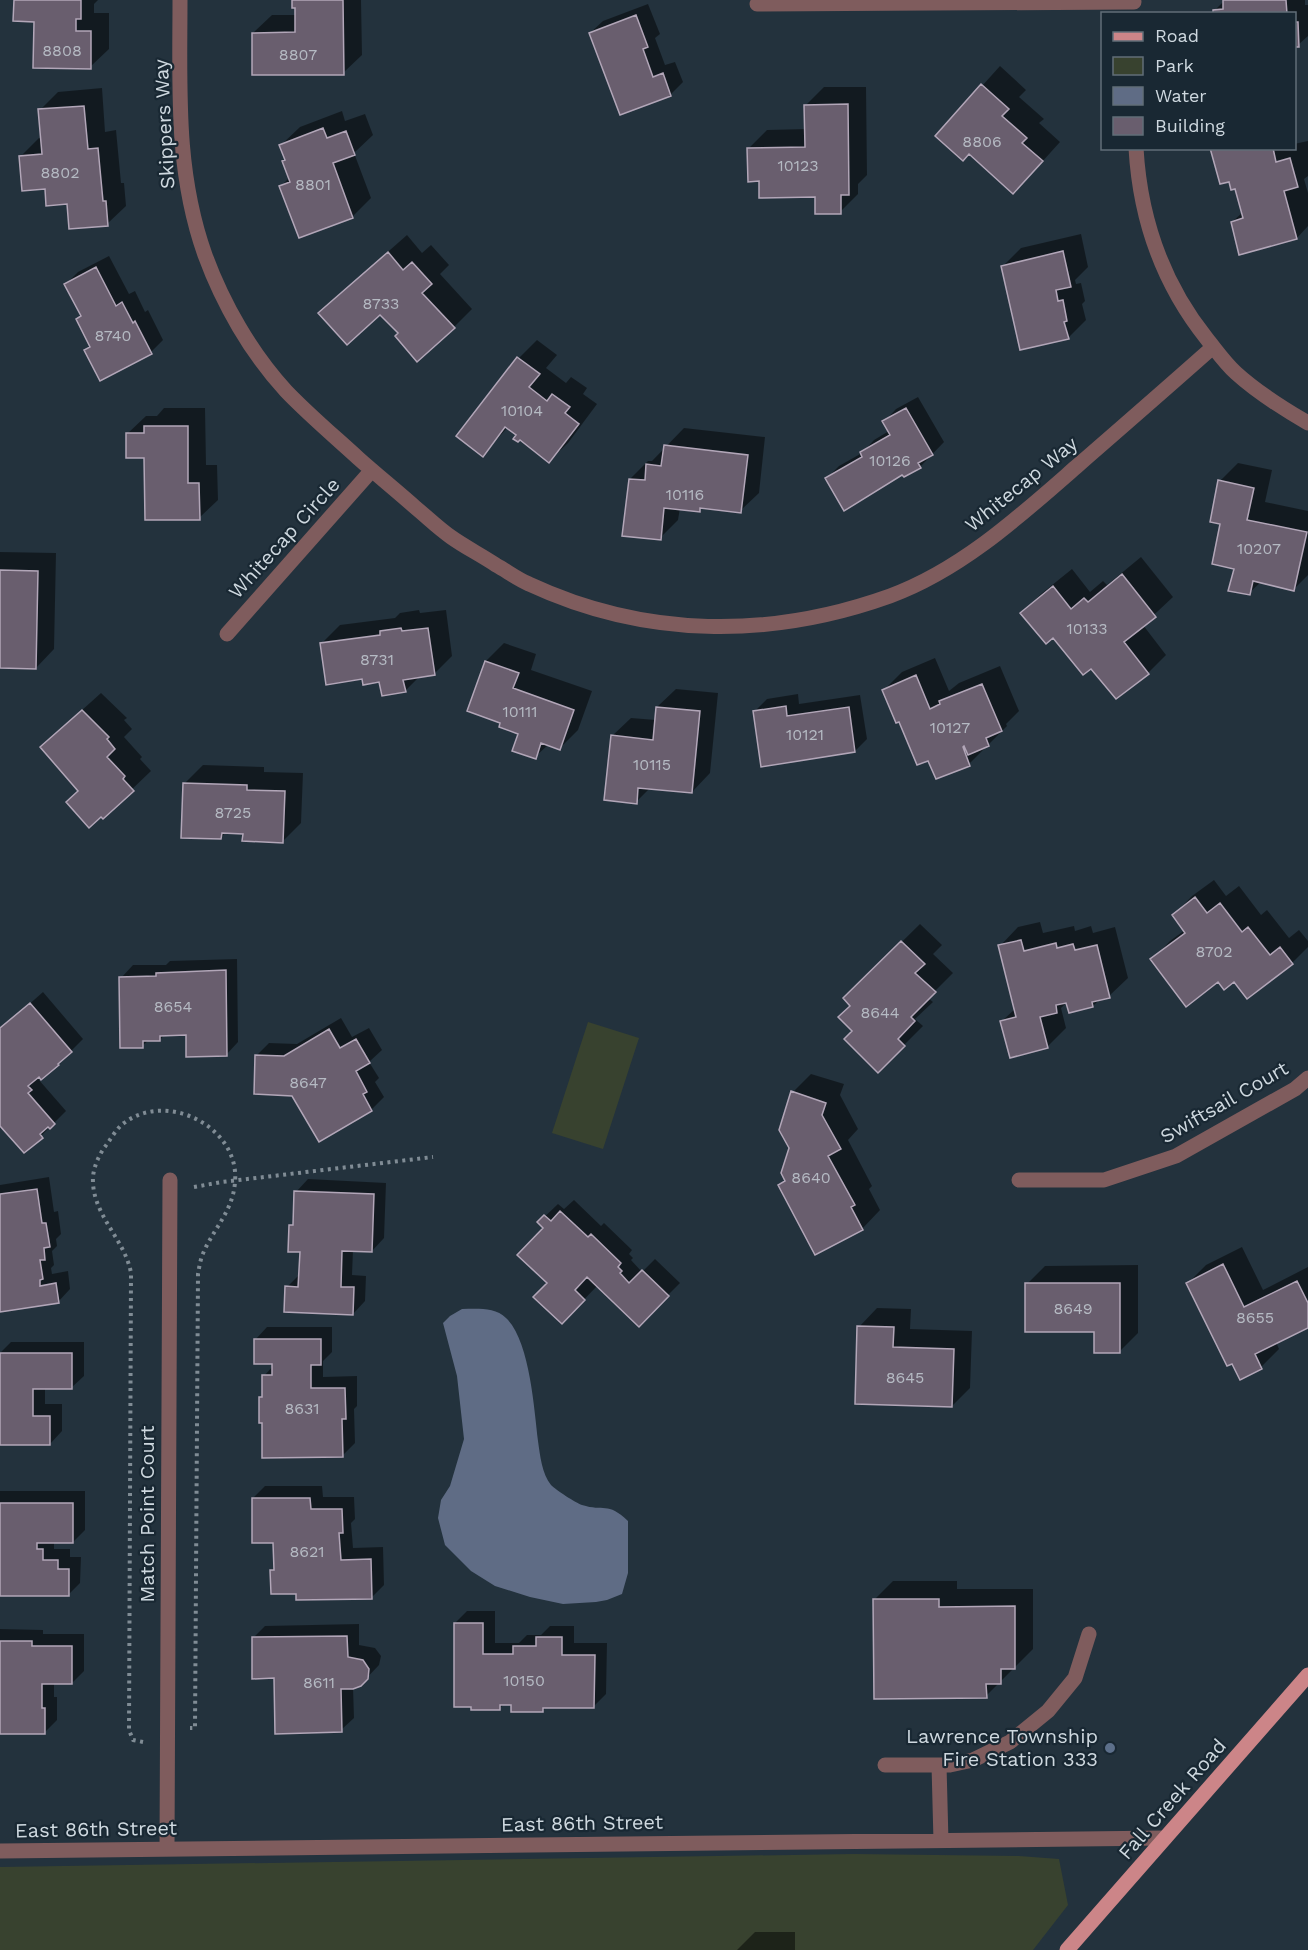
<svg xmlns="http://www.w3.org/2000/svg" width="1308" height="1950" font-family="'Work Sans',sans-serif">
<style>
.green{fill:#38422f}
.water{fill:#5f6c85}
.shadow{fill:#0007}
.building{fill:#695e6e;stroke:#b2a6b8;stroke-width:1.5}
.lines{fill:none;stroke-linecap:round;stroke-linejoin:round}
.path{stroke:#808c95;stroke-width:4;stroke-dasharray:3 4.5;stroke-linecap:butt}
.minor{stroke:#7f5c5d;stroke-width:15}
.major{stroke:#cc8588;stroke-width:15}
.service-dot{fill:#5c6f8a;stroke:#192833;stroke-width:2}
.labels{text-anchor:middle;stroke-width:4.5;stroke-linejoin:round;paint-order:stroke}
.number-label{font-size:16px;fill:#b5bac3}
.street-label{font-size:20px;fill:#ced8df;stroke:#192833}
.poi-label{font-size:20px;fill:#ced8df;stroke:#192833;text-anchor:end}
</style>
<rect width="100%" height="100%" fill="#23323d"/>
<!-- green -->
<path class="green" d="M588,1022l51,16 -36,111 -51,-16z
M854,1854l165,2 40,3 9,46 -35,45h-1033v-83z"/>
<!-- water -->
<path class="water" d="M462,1309c15,0 33,-2 44,9 24,23 28,91 32,123 2,14 4,33 13,44 5,5 25,18 31,20 22,7 25,-4 46,16v52l-6,21 -15,6 -11,2 -33,2 -33,-7 -35,-11 -24,-15 -26,-26 -7,-27 3,-18 9,-14 14,-47 -7,-63 -14,-53 7,-7z"/>
<!-- shadow -->
<path class="shadow" d="M16,0h82l-4,4v9h15v36l-19,18 -55,-46z
M293,0h68l1,55 -19,18 -90,-40 19,-18h25z
M1225,0h80v5h3v31l-10,9h-4v-31h-80v-3z
M648,4l12,30 -5,4 10,27 10,-3 8,20 -12,12 -50,19 -31,-80 13,-12z
M1000,66l26,24 -7,7 25,22 -5,4 21,19 -28,31 -62,-21 -33,-16z
M824,87h42l1,88 -9,9v10l-18,18 -24,-17 -56,-15 -11,-32 18,-18 39,-1 -1,-23z
M102,88l3,44 11,-2 5,53h3l2,23 -19,18 -61,-36 -25,-32 18,-18h3l-2,-28 18,-18z
M342,111l3,10 20,-7 8,21 -19,18 17,45 -18,18 -53,20 -19,-50 9,-9 -9,-32 19,-18z
M1308,141v35l-4,3 4,14v33l-11,12 -57,15 -8,-31 11,-10 -7,-25 -24,-39h82v-4z
M1081,234l7,33 -13,13 1,4 5,-1 4,18 -3,3 4,16 -18,18 -65,-72 18,-18z
M407,235l15,18 9,-8 18,20 -9,9 32,35 -18,18 -54,6 -20,-20 -41,-18z
M109,256l20,38 6,-3 10,21 3,-2 15,30 -12,12 -65,-1 5,-6 -13,-26 4,-4 -16,-31 12,-12z
M537,340l20,15 -11,13 20,15 5,-6 16,11 -4,6 14,10 -29,39 -19,18 -41,-34 -25,28 -25,-20 61,-77z
M918,397l26,45 -24,25 -17,6 -76,5 12,-12 23,-13 12,-13 15,-9 -5,-9 12,-13z
M164,408h41l1,57h11l1,35 -19,18 -72,-84 19,-18h11z
M684,428l81,9 -6,56 -19,18 -37,-5 -4,4 -19,-2 -2,12 -18,18 -30,-59 18,-18h4z
M1238,463l34,7 -7,32 43,9v64l-14,14 -33,-7 -12,11 -14,-25 -13,-45 -2,-42z
M0,552l56,1 -2,96 -18,19 -36,-1z
M1141,557l32,40 -30,28 23,30 -18,18 -57,-6 -69,-54 19,-19 31,-25 18,23 13,-11 4,4z
M419,610l1,3 26,-3 6,46 -18,18 -14,2 -15,15 -24,-10 -17,-4 -43,-33 19,-19 55,-7 5,-5z
M504,643l32,11 -5,16 61,21 -14,39 -18,18 -11,-4 -14,13 -15,-24 -34,-72z
M935,658l14,33 10,-8 41,-17 19,45 -13,13 1,2 -38,38 -41,-5 -29,-39 -15,-30 18,-18z
M676,689l42,4 -8,80 -18,19 -42,-4 -14,14 -24,-66 19,-18 25,2 1,-13z
M101,693l26,25 -3,2 8,9 -8,8 18,20 -2,2 11,12 -48,46 -23,-27 -19,-61z
M798,694l1,10 61,-9 7,44 -12,12 -100,-40 12,-12z
M203,765l61,2v5l39,1 -2,50 -18,18 -39,-8 -18,-1 -5,6 -37,-54z
M1214,880l12,16 13,-10 22,29 6,-5 22,28 10,-8 9,11v6l-16,16 -58,17h-15l-67,-20 18,-19 15,-11 -11,-15 18,-19z
M1040,922l3,11 31,-7 1,5 16,-5 2,7 22,-6 13,51 -19,18 -9,3 -7,7 -25,-5 -7,7 5,20 -19,19 -45,-26 14,-13 -16,-62 18,-19z
M920,924l22,21 -9,9 20,19 -25,25 5,4 -18,17 8,7 -45,45 -24,-40 -2,-25 -7,-8z
M237,959l1,83 -12,13 -39,-21h-22l-5,6h-11l-7,6 -21,-68 12,-13h33l4,-4z
M43,992l40,47 -25,25 -19,16 27,31 -25,25 -41,-13v-93z
M341,1018l11,19 17,-9 13,22 -13,12 10,16 -4,4 9,15 -13,13 -52,30 -26,-46 -37,-38 13,-13 28,1z
M811,1074l33,10 -4,11 18,34 -10,11 24,46 -3,3 11,21 -18,19 -82,-44 6,-6 4,-31 3,-56z
M49,1177l5,35 4,-1 3,23 -5,5 1,7 -5,5 2,14 -3,3 1,6 16,-3 2,18 -12,13 -58,8v-125z
M308,1179l78,4 -2,55 -12,13 -19,-1 -1,25 14,1 -1,25 -12,13 -66,-27 12,-12 2,-24 -10,-25 3,-4 2,-30z
M574,1200l27,26 3,-3 28,27 -3,4 4,4 -2,2 11,12 13,-13 25,24 -41,41 -41,-39 -24,25 -25,-27 -4,-55 -6,-6 19,-18 6,5z
M1242,1247l21,43 45,-23v59l-32,16 3,7 -18,18 -74,-83 19,-19z
M1138,1265v68l-19,19 -23,-21 -69,-47 18,-18z
M877,1308l34,1 -1,20 62,2 -2,57 -18,18 -93,-79z
M267,1327h65v25l-9,9v16l34,-1v30l-3,3 1,34 -13,13 -78,-34 -4,-24 4,-4v-18l9,-10v-3l-18,-23z
M11,1342h73v34l-13,12h-26v16h17v27l-12,13h-50v-91z
M265,1486h57l1,11h31l1,22 -4,4 2,25 30,-1 1,38 -13,13 -74,-5 -25,-23 4,-4 -2,-24 -21,-44z
M0,1491h85v39l-12,12h-19v7h16v8h11l-1,26 -12,12h-68z
M893,1581h64v8h76v60l-47,47 -112,-96z
M467,1611h28v32h24l8,-8h14l9,-9h24v17h33l-1,51 -12,12h-47l-4,5 -31,-7h-8l-5,5 -44,-86z
M359,1624v21l16,3 6,8 -2,9 -18,19 -8,3 1,31 -13,12 -66,-53 -22,-39 12,-12z
M0,1629l43,1v4h41v37l-12,12h-18v14h3v23l-13,13h-44z
M755,1932h40v18h-58z"/>
<!-- building -->
<path class="building" d="M14,0h67v19h-5v12h15v38l-58,-1 1,-46 -21,-1z
M292,0h51l1,75h-92v-42l43,-1v-24h-3z
M1223,0h63l1,14h-74v-4l10,-1z
M636,15l12,32 -5,2 10,28 10,-4 8,23 -51,19 -31,-82z
M1294,22h4l1,25h-5z
M981,84l28,25 -7,7 25,22 -5,5 21,18 -30,33 -44,-40 -6,7 -28,-25z
M848,104l1,91h-8v19h-26v-17l-56,1v-17l-11,1 -1,-34 58,-1 -1,-42z
M84,106l4,43 10,-1 5,53h3l2,25 -39,3 -2,-25 -21,2 -1,-17 -23,2 -3,-35 23,-2 -4,-45z
M323,128l4,10 19,-7 9,24 -22,8 20,55 -54,20 -20,-52 11,-4 -8,-21 3,-1 -6,-15z
M1210,148h63l3,14 14,-4 8,29 -14,4 13,48 -58,16 -8,-33 12,-4 -8,-29 -4,1 -2,-8 -9,2z
M1063,251l8,36 -15,3 2,11 5,-1 4,21 -3,1 5,17 -49,11 -19,-84z
M388,252l15,18 9,-8 20,22 -10,9 33,35 -38,34 -22,-26 3,-3 -18,-18 -33,30 -29,-32z
M96,267l20,39 6,-4 11,21 2,-2 17,33 -52,27 -16,-31 6,-3 -14,-28 5,-3 -17,-32z
M517,357l23,17 -11,13 18,14 5,-7 18,13 -5,6 14,11 -30,39 -29,-23 -2,2 -5,-3 3,-4 -11,-8 -22,30 -27,-21z
M906,408l27,47 -15,8 3,5 -17,9 -2,-2 -58,36 -19,-33 37,-21 -2,-5 30,-17 -8,-14z
M144,426h44v57h11l1,37h-55l-1,-62h-18v-25h18z
M664,445l84,10 -7,58 -41,-5v4l-36,-4 -3,32 -39,-4 7,-57 16,1 1,-16 15,2z
M1218,480l36,8 -7,32 60,12 -13,59 -41,-10 -3,14 -22,-4 6,-22 -22,-5 8,-40 -10,-2z
M0,570l38,1 -2,98 -36,-1z
M1122,574l34,43 -32,25 25,32 -33,25 -25,-30 -8,6 -30,-37 -7,6 -26,-31 33,-27 18,23 13,-11 4,4z
M401,628l1,3 26,-3 7,47 -32,5 3,12 -24,4 -3,-14 -16,3 -1,-6 -36,6 -6,-42 60,-8v-4z
M485,661l34,12 -6,15 61,22 -14,40 -19,-7 -5,16 -24,-8 6,-17 -19,-7 1,-4 -33,-12z
M916,675l14,34 10,-5 -1,-3 43,-17 20,47 -16,7 3,8 -21,9 -4,-9 -1,1 7,19 -34,13 -8,-18 -11,4 -18,-43 -3,1 -14,-33z
M786,706l1,10 62,-9 6,45 -94,15 -8,-56z
M656,707l44,4 -8,82 -54,-5 -1,16 -33,-4 7,-65 42,5z
M82,710l27,27 -2,2 8,10 -8,8 18,19 -2,3 11,12 -31,28 -2,-2 -12,11 -23,-26 12,-11 -38,-44z
M183,783l64,2v5l38,1 -2,52 -41,-2 1,-7 -21,-1 -1,6 -40,-1z
M1195,897l12,16 13,-10 22,29 6,-5 22,28 10,-8 13,17 -46,35 -13,-17 -10,8 -6,-8 -32,25 -36,-48 35,-26 -13,-18z
M1021,940l3,11 32,-8 1,5 16,-4 2,6 22,-5 13,53 -18,4 1,5 -24,6 -3,-10 -10,2 1,8 -17,4 8,31 -38,10 -10,-37 16,-4 -18,-72z
M901,941l24,23 -10,9 21,19 -25,25 4,4 -17,18 7,7 -27,27 -34,-34 8,-8 -14,-14 12,-11 -7,-8z
M226,970l1,86 -41,1v-22l-26,1v5h-17v7h-23l-1,-71 37,-1v-3z
M30,1003l42,49 -14,12 1,1 -18,15 -2,-3 -11,9 4,4 -4,3 27,31 -5,5 -2,-2 -8,7 3,4 -19,15 -24,-27v-98z
M329,1029l11,19 16,-9 14,24 -14,8 11,21 -4,2 9,17 -53,31 -27,-46 -38,-2 1,-39 29,1z
M791,1091l35,12 -4,12 19,34 -13,7 27,49 -4,2 12,23 -48,25 -37,-70 7,-4 -4,-8 8,-25 -10,-18z
M37,1189l5,34h4l4,24 -6,1 1,12h-5l3,19 -3,1v6l16,-3 3,20 -59,9v-118z
M294,1191l80,3 -2,58 -30,-1 -1,36h13l-1,28 -69,-3 1,-26 13,1 2,-35h-12l1,-27h4z
M560,1211l28,26 3,-3 30,29 -3,4 4,4 -2,2 9,10 13,-13 27,26 -30,31 -52,-50 -12,13 10,10 -23,24 -29,-27 14,-14 -30,-28 26,-27 -6,-6 7,-7 7,6z
M1223,1264l21,43 53,-26 11,22v25l-53,26 7,15 -22,11 -8,-16 -5,2 -41,-83z
M1025,1283h95v70h-26v-21h-69z
M857,1326l37,1 -1,20 61,2 -2,58 -97,-3z
M254,1339h67v26h-10v23h34l1,31h-4l1,38 -81,1v-35h-3v-26h3v-22h10v-11h-18z
M0,1353h72v36h-39v27h17v29h-50z
M252,1498h58l1,11h31l1,24h-4l2,27 30,-1 1,40 -76,1v-6h-25l-1,-24h4l-1,-27h-21z
M0,1503h73v40h-36v6h6v11h15v9h11v27h-69z
M873,1599h66v8l76,-1v63h-14v15h-15l1,14 -113,1z
M454,1623h29v31h30v-8h23v-9h26v18h33l-1,53h-51v4h-32v-7h-11v5h-29v-3h-17z
M347,1636l1,21 15,3 6,9 -1,10 -7,7 -8,3h-12l1,43 -67,2 -1,-56 -22,1v-42z
M0,1641h32v5h40v38h-30v24h3v26h-45z"/>
<g class="lines">
<!-- path -->
<path class="path" d="M194,1187l28,-5 211,-25
M143,1742l-10,-2 -4,-10 2,-457c-6,-34 -40,-59 -38,-96 1,-12 7,-24 14,-33 5,-7 10,-16 17,-21 44,-33 116,5 111,59 -2,30 -23,48 -33,74 -2,6 -3,12 -4,18l-3,454h-5"/>
<!-- minor -->
<path class="minor" d="M180,0c0,88 -5,171 25,255 18,49 46,98 81,136 23,24 48,45 72,67 19,17 39,33 58,50 11,9 22,20 35,29 14,10 30,18 45,28 11,6 21,14 33,19 116,54 241,55 361,12 71,-26 130,-80 186,-129 46,-40 92,-80 137,-120
M757,4l377,-2
M1136,148c4,70 27,136 71,191 9,11 18,24 29,34 22,20 46,35 72,50
M227,634l145,-164
M1019,1180h85l72,-24 119,-67 13,-11
M885,1765h65l23,-5 37,-18 38,-31 27,-33 14,-44
M939,1765l2,76
M167,1849l3,-669
M0,1851l1165,-13"/>
<!-- major -->
<path class="major" d="M1067,1950l241,-275"/>
</g>
<!-- markers -->
<circle class="service-dot" cx="1110" cy="1748" r="6"/>
<g class="labels">
<!-- number labels -->
<g class="number-label">
<text x="62" y="56">8808</text>
<text x="298" y="60">8807</text>
<text x="982" y="147">8806</text>
<text x="798" y="171">10123</text>
<text x="60" y="178">8802</text>
<text x="313" y="190">8801</text>
<text x="381" y="309">8733</text>
<text x="113" y="341">8740</text>
<text x="522" y="416">10104</text>
<text x="890" y="466">10126</text>
<text x="685" y="500">10116</text>
<text x="1259" y="554">10207</text>
<text x="1087" y="634">10133</text>
<text x="377" y="665">8731</text>
<text x="520" y="717">10111</text>
<text x="950" y="733">10127</text>
<text x="805" y="740">10121</text>
<text x="652" y="770">10115</text>
<text x="233" y="818">8725</text>
<text x="1214" y="957">8702</text>
<text x="173" y="1012">8654</text>
<text x="880" y="1018">8644</text>
<text x="308" y="1088">8647</text>
<text x="811" y="1183">8640</text>
<text x="1073" y="1314">8649</text>
<text x="1255" y="1323">8655</text>
<text x="905" y="1383">8645</text>
<text x="302" y="1414">8631</text>
<text x="307" y="1557">8621</text>
<text x="524" y="1686">10150</text>
<text x="319" y="1688">8611</text>
</g>
<!-- street labels -->
<g class="street-label">
<text transform="translate(164 124) rotate(-93)" y="7">Skippers Way</text>
<text transform="translate(1021 484) rotate(-39)" y="7">Whitecap Way</text>
<text transform="translate(284 538) rotate(-48)" y="7">Whitecap Circle</text>
<text transform="translate(1224 1102) rotate(-30)" y="7">Swiftsail Court</text>
<text transform="translate(147 1514) rotate(-90)" y="7">Match Point Court</text>
<text transform="translate(1172 1799) rotate(-49)" y="7">Fall Creek Road</text>
<text transform="translate(582 1823) rotate(-1)" y="7">East 86th Street</text>
<text transform="translate(96 1829) rotate(-1)" y="7">East 86th Street</text>
</g>
<!-- poi labels -->
<g class="poi-label">
<text x="1098" y="1743">Lawrence Township<tspan x="1098" dy="23">Fire Station 333</tspan></text>
</g>
</g>
<!-- legend -->
<rect x="1101" y="12" width="195" height="138" fill="#192833" stroke="#616e78" stroke-width="1.5"/>
<rect x="1113" y="32" width="30" height="9" fill="#cc8588" stroke="#616e78" stroke-width="1.5"/>
<text x="1155" y="42" font-size="18" fill="#ced8df">Road</text>
<rect x="1113" y="57" width="30" height="18" fill="#38422f" stroke="#616e78" stroke-width="1.5"/>
<text x="1155" y="72" font-size="18" fill="#ced8df">Park</text>
<rect x="1113" y="87" width="30" height="18" fill="#5f6c85" stroke="#616e78" stroke-width="1.5"/>
<text x="1155" y="102" font-size="18" fill="#ced8df">Water</text>
<rect x="1113" y="117" width="30" height="18" fill="#695e6e" stroke="#616e78" stroke-width="1.5"/>
<text x="1155" y="132" font-size="18" fill="#ced8df">Building</text>
</svg>
